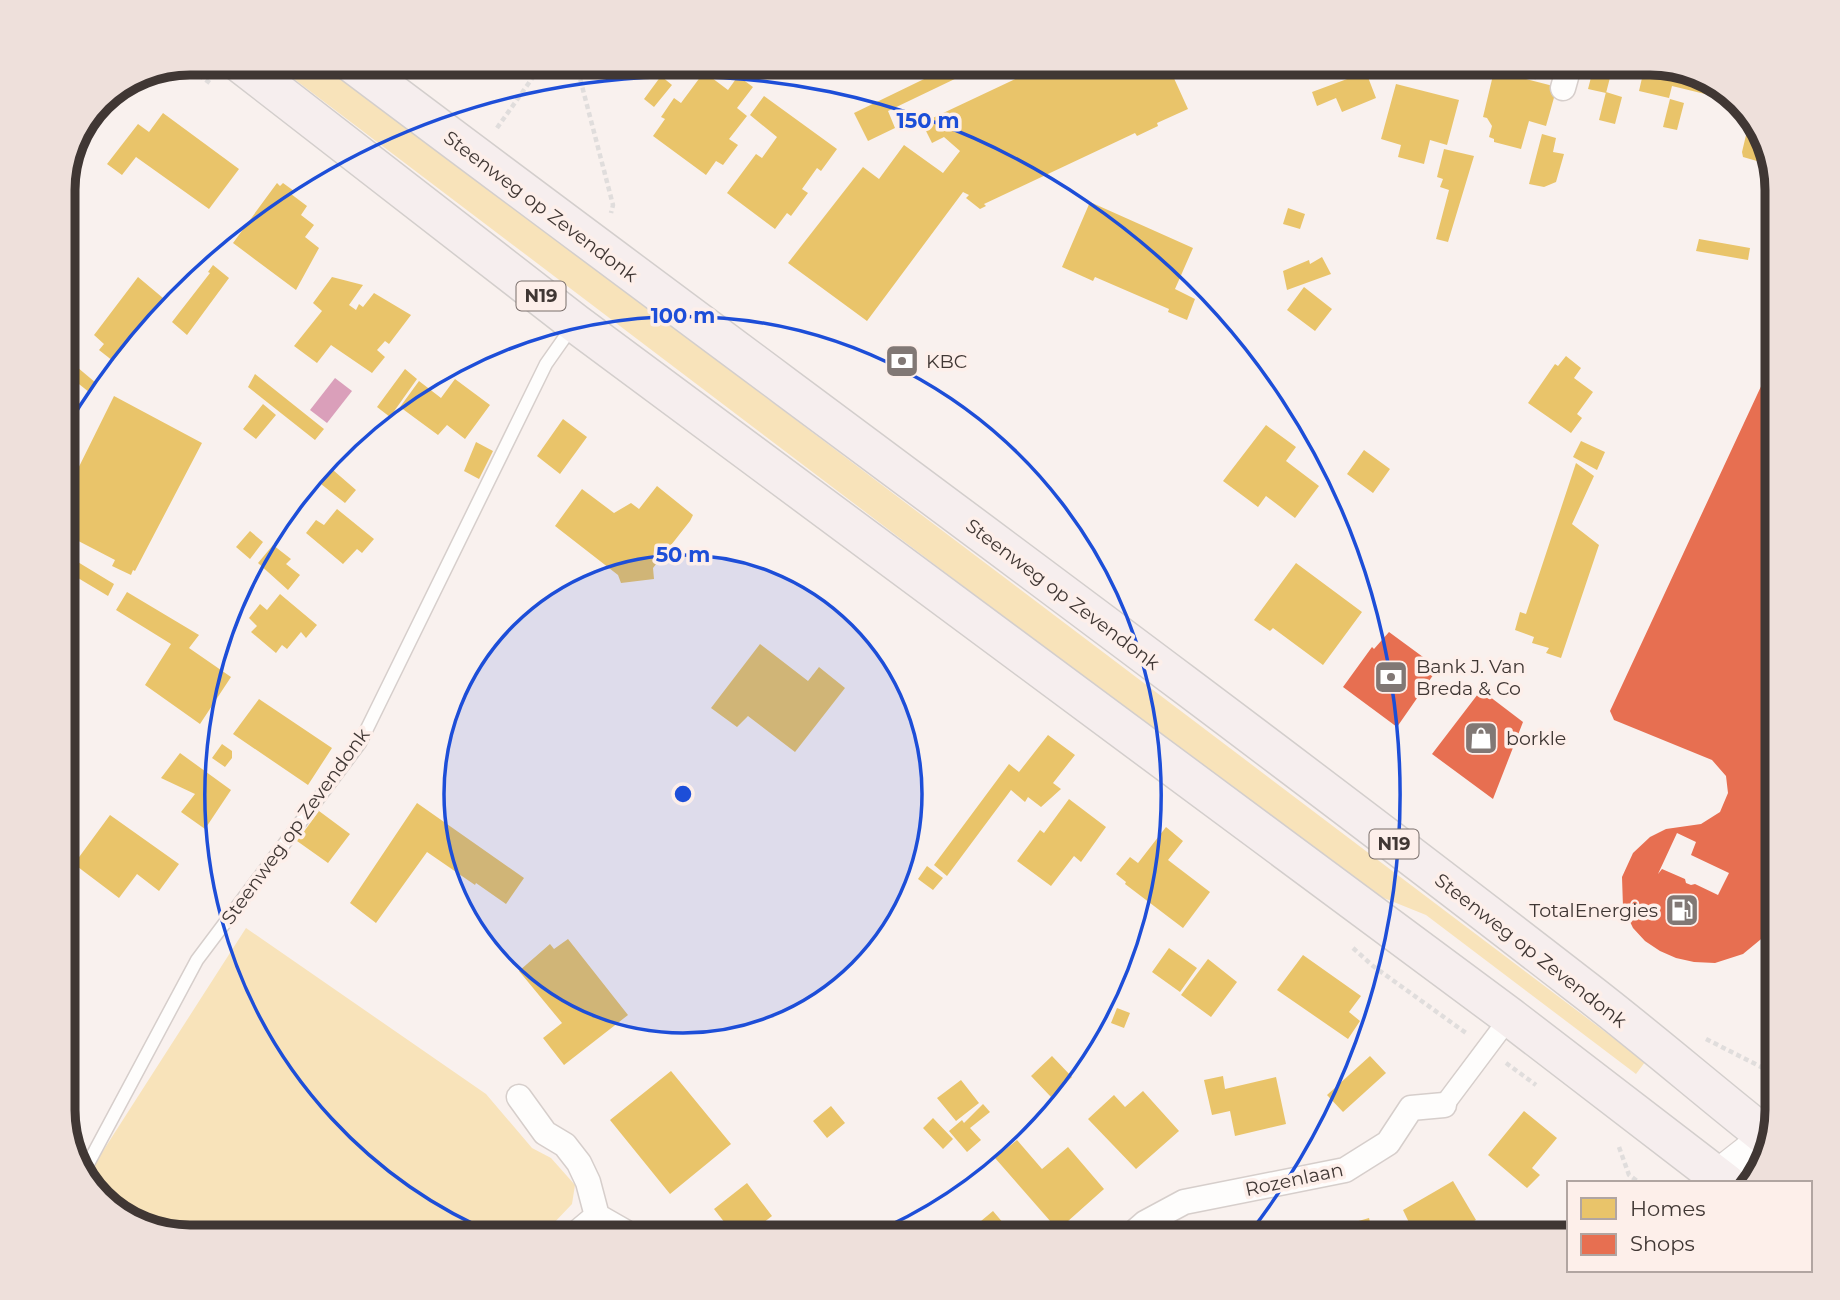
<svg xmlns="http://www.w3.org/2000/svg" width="1840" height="1300" font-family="Montserrat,sans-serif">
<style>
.green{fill:#f8e3ba}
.water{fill:#da9fba}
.homes{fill:#e9c46a}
.shops{fill:#e76f51;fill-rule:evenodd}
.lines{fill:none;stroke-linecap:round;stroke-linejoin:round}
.service-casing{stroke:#d6cecb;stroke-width:15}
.pedestrian-casing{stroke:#d6cecb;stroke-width:22}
.minor-casing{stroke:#d6cecb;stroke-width:27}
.tertiary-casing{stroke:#d6cecb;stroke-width:34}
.primary-casing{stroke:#d3cecc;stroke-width:41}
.path{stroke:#e0dddc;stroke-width:4.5;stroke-dasharray:5 3.5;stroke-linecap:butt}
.service{stroke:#fefdfc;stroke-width:12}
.pedestrian{stroke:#fefdfc;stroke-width:19}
.minor{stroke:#fefdfc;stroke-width:24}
.tertiary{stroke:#fefdfc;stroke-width:32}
.primary{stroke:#f6eeee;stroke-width:38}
.ring{fill:none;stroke:#1d4ed8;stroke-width:3.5}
.labels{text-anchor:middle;stroke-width:7;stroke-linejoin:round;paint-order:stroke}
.shield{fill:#fdefea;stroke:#796e6b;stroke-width:2}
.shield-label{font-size:18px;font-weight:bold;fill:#403734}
.street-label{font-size:19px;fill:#403734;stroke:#fdefea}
.poi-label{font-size:19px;fill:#403734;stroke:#fdefea;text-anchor:start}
.rim{fill:none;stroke:#403734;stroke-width:9}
.centre{fill:#1d4ed8;stroke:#fdefea;stroke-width:3.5}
.ring-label{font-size:21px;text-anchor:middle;font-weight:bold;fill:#1d4ed8;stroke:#fdefea;stroke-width:7;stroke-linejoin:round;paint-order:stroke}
</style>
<rect width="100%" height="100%" fill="#f9f1ee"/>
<!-- green -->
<path class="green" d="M273,63h51l1321,999 -9,12 -210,-159 -62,-25z
M246,928l240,166 46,54 19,10 24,27 -3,19 -20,21 -14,12h-348l-77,-26 -28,-32z"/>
<!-- water -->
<path class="water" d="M335,378l17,13 -25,32 -17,-13z"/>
<!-- homes -->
<path class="homes" d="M1049,63h118l21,46 -31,14 1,3 -21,10 -2,-3 -151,71 2,2 -6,3 -14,-11 3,-3 -6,-3 -96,129 -79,-58 75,-96 16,12 25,-34 39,28 17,-22 -16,-14 -12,6 -10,-20z
M1587,63h63l58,20 -3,11 -33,-8 -3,12 -30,-7 3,-13 -30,-8 -6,23 -18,-4 6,-23z
M955,64l6,12 -73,35 7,17 -27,13 -14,-28z
M1494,71l63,16 -11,39 -17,-5 -8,28 -27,-7v-3l-5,-2 3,-11 -5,-8 -4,-1z
M704,72l24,18 10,-14 15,11 -16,21 10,8 -18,23 9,6 -15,20 -7,-4 -10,14 -53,-39 12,-17 -4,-2 13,-19 7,5z
M1366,72l10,26 -34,14 -6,-14 -19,8 -5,-14z
M661,76l11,9 -18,22 -10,-8z
M1396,84l63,16 -12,45 -17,-5 -6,24 -26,-7 3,-12 -20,-6z
M132,85l-35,43 -8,-6h-4l21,-27z
M1606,92l16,5 -7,27 -16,-4z
M764,96l73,53 -16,22 -4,-3 -15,21 6,4 -17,23 -4,-3 -12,16 -48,-36 29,-39 6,4 15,-21 -27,-22z
M1670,99l14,4 -7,27 -14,-3z
M163,113l76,56 -30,40 -73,-52 -14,18 -15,-11 31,-40 11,8z
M1747,131l17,5 -3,20 -2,-1 -2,6 -14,-4 -1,-5z
M1542,134l14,4 -3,14 11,2 -8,28 -12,5 -15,-3z
M1444,149l30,7 -26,86 -12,-3 13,-49 -9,-3 3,-8 -6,-2z
M65,177l9,7 -11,14v-17z
M277,183l3,3 3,-3 11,8 -3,3 16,12 -6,9 13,10 -9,12 14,11 -23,42 -63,-47z
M1090,202l103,46 -18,41 20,10 -8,21 -19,-8 1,-3 -74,-32 -2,4 -31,-14z
M1288,208l17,6 -5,15 -17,-5z
M1771,238l6,1v16l-9,-2z
M1699,239l51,9 -2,12 -52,-9z
M1322,257l9,17 -44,16 -4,-19 26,-11 1,4z
M213,265l16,13 -42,57 -15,-13 38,-49 -2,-1z
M138,277l25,21 -50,63 -14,-11 5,-6 -10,-9z
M332,277l31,8 -14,20 7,5 3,-6 4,3 11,-14 37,22 -22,29 -4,-3 -8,9 8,7 -13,16 -41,-28 -14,18 -23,-17 28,-35 -9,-8z
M1304,287l28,22 -17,22 -28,-21z
M1566,356l15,12 -7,10 19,14 -16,22 5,4 -11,15 -43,-30 27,-39 3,2z
M77,367l19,16 -7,9 -19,-15z
M405,369l12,10 -27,38 -13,-10z
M255,374l69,55 -9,11 -67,-53z
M455,379l35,26 -25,34 -18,-14 -9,10 -38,-28 19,-26 22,17z
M114,396l88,47 -67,128 -2,-1 -2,5 -19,-9 3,-6 -52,-27v-34z
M263,404l13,11 -20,24 -13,-10z
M563,419l24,18 -27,37 -23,-18z
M1266,425l30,22 -10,14 33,25 -24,32 -29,-22 -8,11 -35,-26z
M1581,441l24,11 -8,18 -24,-13z
M476,442l17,9 -14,28 -15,-8z
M1364,450l26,19 -17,24 -26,-19z
M1576,463l18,13 -22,48 27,21 -38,113 -15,-5 3,-5 -17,-5 2,-6 -19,-7 5,-18 6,2z
M333,470l23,20 -11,13 -24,-19z
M657,486l36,29 -3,6 -37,47 1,11 -33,4 -3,-8 -63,-49 27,-37 32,24 17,-10 8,6z
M337,509l37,30 -12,14 -5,-4 -14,15 -37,-31 10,-13 8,5z
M250,531l13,11 -13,17 -14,-12z
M273,545l18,14 -5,5 14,11 -12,15 -30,-27z
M63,553l51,31 -6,12 -45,-27z
M1296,563l66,49 -39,53 -50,-37 -3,3 -16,-11z
M127,592l72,43 -10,13 42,29 -31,47 -55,-39 26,-41 -55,-34z
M280,594l37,31 -11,13 -5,-6 -14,17 -5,-4 -6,8 -25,-21 6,-6 -8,-8 11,-14 7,6z
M760,644l48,37 11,-14 26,21 -50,64 -47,-36 -11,11 -26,-19z
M259,699l73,49 -24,37 -75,-51z
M1048,735l27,20 -22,28 8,6 -20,18 -13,-10 -3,5 -14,-12 -64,86 -13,-11 75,-101 10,8z
M222,744l10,7v7l-7,9 -13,-9z
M180,753l51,37 -26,39 -24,-17 14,-18 -34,-16z
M1069,799l37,28 -25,35 -7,-6 -23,30 -34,-25 23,-31 4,3z
M417,803l107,75 -18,26 -30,-21 -1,2 -48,-33 -51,71 -26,-20z
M319,811l31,23 -22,29 -31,-22z
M110,815l69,49 -20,27 -22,-17 -18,24 -45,-34z
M1166,827l17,14 -15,19 42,32 -27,36 -58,-44 1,-2 -10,-8 14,-17 8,6z
M927,866l16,12 -10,12 -15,-11z
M568,939l60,76 -64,50 -21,-27 19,-15 -43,-52 31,-27 4,5z
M1169,948l28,20 -17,24 -28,-20z
M1303,955l58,41 -12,16 11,9 -12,18 -71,-49z
M1208,959l29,23 -26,35 -30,-22z
M1117,1008l13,5 -6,15 -13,-5z
M1052,1056l20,21 -21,20 -20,-21z
M1370,1056l16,17 -43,39 -16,-17z
M671,1071l60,73 -61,50 -60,-74z
M1223,1076l2,13 51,-12 10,47 -51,12 -5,-25 -18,4 -8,-35z
M961,1080l18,23 -23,18 -19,-23z
M1143,1091l36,40 -43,38 -48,-50 26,-24 11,12z
M983,1104l7,8 -20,16 11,12 -14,12 -18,-21 13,-11 2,3z
M831,1106l14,17 -18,15 -14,-17z
M1524,1111l33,27 -25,30 8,7 -13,13 -39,-33z
M933,1118l20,21 -10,10 -20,-21z
M1017,1140l25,29 26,-22 36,42 -46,41 -63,-72z
M1453,1181l23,39 -30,17h-30l-13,-27z
M747,1183l25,33 -13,10 9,11h-59l16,-14 -11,-14z
M993,1211l22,26h-67l15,-13 6,7z
M1369,1218l5,19h-68v-1z"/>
<!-- shops -->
<path class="shops" d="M1777,352v562l-11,21 -23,19 -28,9 -21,-1 -18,-4 -16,-7 -15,-10 -12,-13 -10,-21 -1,-30 11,-24 17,-16 16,-8 35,-5 19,-12 8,-19 -2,-17 -14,-16 -98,-40 -4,-9zM1677,833l19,9 -5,13 38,18 -11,22 -23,-11 -4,1 -5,-2 -1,-4 -23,-10 -4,5z
M1389,632l49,36 -41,59 -54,-40 29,-40 2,2z
M1481,690l42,32 -30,77 -61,-45z"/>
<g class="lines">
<!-- service casing -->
<g class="service-casing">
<path id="service" d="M82,1175l115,-215 163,-217 186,-379 26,-37"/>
</g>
<!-- pedestrian casing -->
<g class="pedestrian-casing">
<path id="pedestrian" d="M1444,1105l66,-88"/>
</g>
<!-- minor casing -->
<g class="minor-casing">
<path id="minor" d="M1460,63l5,2
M1563,88l7,-25
M519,1097l26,36 20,12 14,18 9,19 9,34
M572,1237l25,-21 28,16 4,5
M1129,1237l16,-14 39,-21 161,-32 43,-27 23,-35 33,-3"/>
</g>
<!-- tertiary casing -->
<g class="tertiary-casing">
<path id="tertiary" d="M1708,1183l60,-47"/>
</g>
<!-- primary casing -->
<g class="primary-casing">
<path id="primary" d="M240,63l335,260 935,694 216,166
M352,63c409,308 823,609 1228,923 64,49 125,102 188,152"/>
</g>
<!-- path -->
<path class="path" d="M576,63l37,142 -2,8
M185,65l25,18
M1490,67l49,11
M497,128l46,-65
M1353,948l20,18 93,67
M1706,1039l71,36
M1506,1063l30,22
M1619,1147l10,28 11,8"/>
<!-- service -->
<use href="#service" class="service"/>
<!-- pedestrian -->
<use href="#pedestrian" class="pedestrian"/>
<!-- minor -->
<use href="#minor" class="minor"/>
<!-- tertiary -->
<use href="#tertiary" class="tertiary"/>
<!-- primary -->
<use href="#primary" class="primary"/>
</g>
<!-- distance rings -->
<circle cx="683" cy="794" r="239" fill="#1d4ed8" fill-opacity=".12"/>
<g class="ring">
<circle cx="683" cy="794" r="239"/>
<path d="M500 1236A478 478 0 1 1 866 1236"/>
<path d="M65 430A717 717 0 1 1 1248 1235"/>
</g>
<!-- icons -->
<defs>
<g id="bank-square" transform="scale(1.75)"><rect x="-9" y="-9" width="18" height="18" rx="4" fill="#817875" stroke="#fdefea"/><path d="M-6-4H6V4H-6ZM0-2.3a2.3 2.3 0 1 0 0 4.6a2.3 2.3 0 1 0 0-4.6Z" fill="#fff"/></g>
<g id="shop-square" transform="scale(1.75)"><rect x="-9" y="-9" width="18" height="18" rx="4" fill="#817875" stroke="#fdefea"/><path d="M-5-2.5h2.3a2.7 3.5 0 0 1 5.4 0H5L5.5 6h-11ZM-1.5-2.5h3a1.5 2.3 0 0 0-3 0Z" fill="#fff"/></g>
<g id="fuel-square" transform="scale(1.75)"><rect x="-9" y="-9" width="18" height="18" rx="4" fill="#817875" stroke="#fdefea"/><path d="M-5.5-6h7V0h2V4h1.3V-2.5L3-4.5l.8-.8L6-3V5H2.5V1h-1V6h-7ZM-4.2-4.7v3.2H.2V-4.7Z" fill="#fff"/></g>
</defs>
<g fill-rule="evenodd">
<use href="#bank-square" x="902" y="361"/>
<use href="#bank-square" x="1391" y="677"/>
<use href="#shop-square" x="1481" y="738"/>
<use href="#fuel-square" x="1682" y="910"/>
</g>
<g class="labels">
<!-- shield labels -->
<g class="shield">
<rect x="516.5" y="281.5" width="49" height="29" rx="5"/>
<rect x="1369.5" y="829.5" width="49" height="29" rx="5"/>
</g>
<g class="shield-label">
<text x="541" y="302">N19</text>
<text x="1394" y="850">N19</text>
</g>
<!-- street labels -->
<g class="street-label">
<text transform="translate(541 206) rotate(37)" y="7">Steenweg op Zevendonk</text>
<text transform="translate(1063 594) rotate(37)" y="7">Steenweg op Zevendonk</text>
<text transform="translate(295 826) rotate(-54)" y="7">Steenweg op Zevendonk</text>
<text transform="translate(1531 950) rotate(38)" y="7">Steenweg op Zevendonk</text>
<text transform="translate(1294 1179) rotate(-12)" y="7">Rozenlaan</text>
</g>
<!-- poi labels -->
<g class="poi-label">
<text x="926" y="368">KBC</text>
<text x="1416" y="673">Bank J. Van<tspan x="1416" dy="22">Breda &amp; Co</tspan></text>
<text x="1506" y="745">borkle</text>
<text x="1658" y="917" text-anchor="end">TotalEnergies</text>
</g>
</g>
<!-- crop -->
<path d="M0 0H1840V1300H0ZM190 75H1650A115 115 0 0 1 1765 190V1110A115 115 0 0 1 1650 1225H190A115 115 0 0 1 75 1110V190A115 115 0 0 1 190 75Z" fill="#eee0db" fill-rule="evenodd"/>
<path class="rim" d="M190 75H1650A115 115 0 0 1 1765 190V1110A115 115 0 0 1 1650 1225H190A115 115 0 0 1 75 1110V190A115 115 0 0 1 190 75Z"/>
<circle cx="683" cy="794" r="10" class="centre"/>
<g class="ring-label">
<text x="928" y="128">150 m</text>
<text x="683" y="323">100 m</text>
<text x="683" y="562">50 m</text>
</g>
<!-- legend -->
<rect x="1567" y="1181" width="245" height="91" fill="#fdefea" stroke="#b1a5a1" stroke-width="2"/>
<rect x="1581" y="1198" width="35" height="21" fill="#e9c46a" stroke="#b1a5a1" stroke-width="2"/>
<text x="1630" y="1216" font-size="21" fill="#403734">Homes</text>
<rect x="1581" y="1234" width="35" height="21" fill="#e76f51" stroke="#b1a5a1" stroke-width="2"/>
<text x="1630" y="1251" font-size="21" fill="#403734">Shops</text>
</svg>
